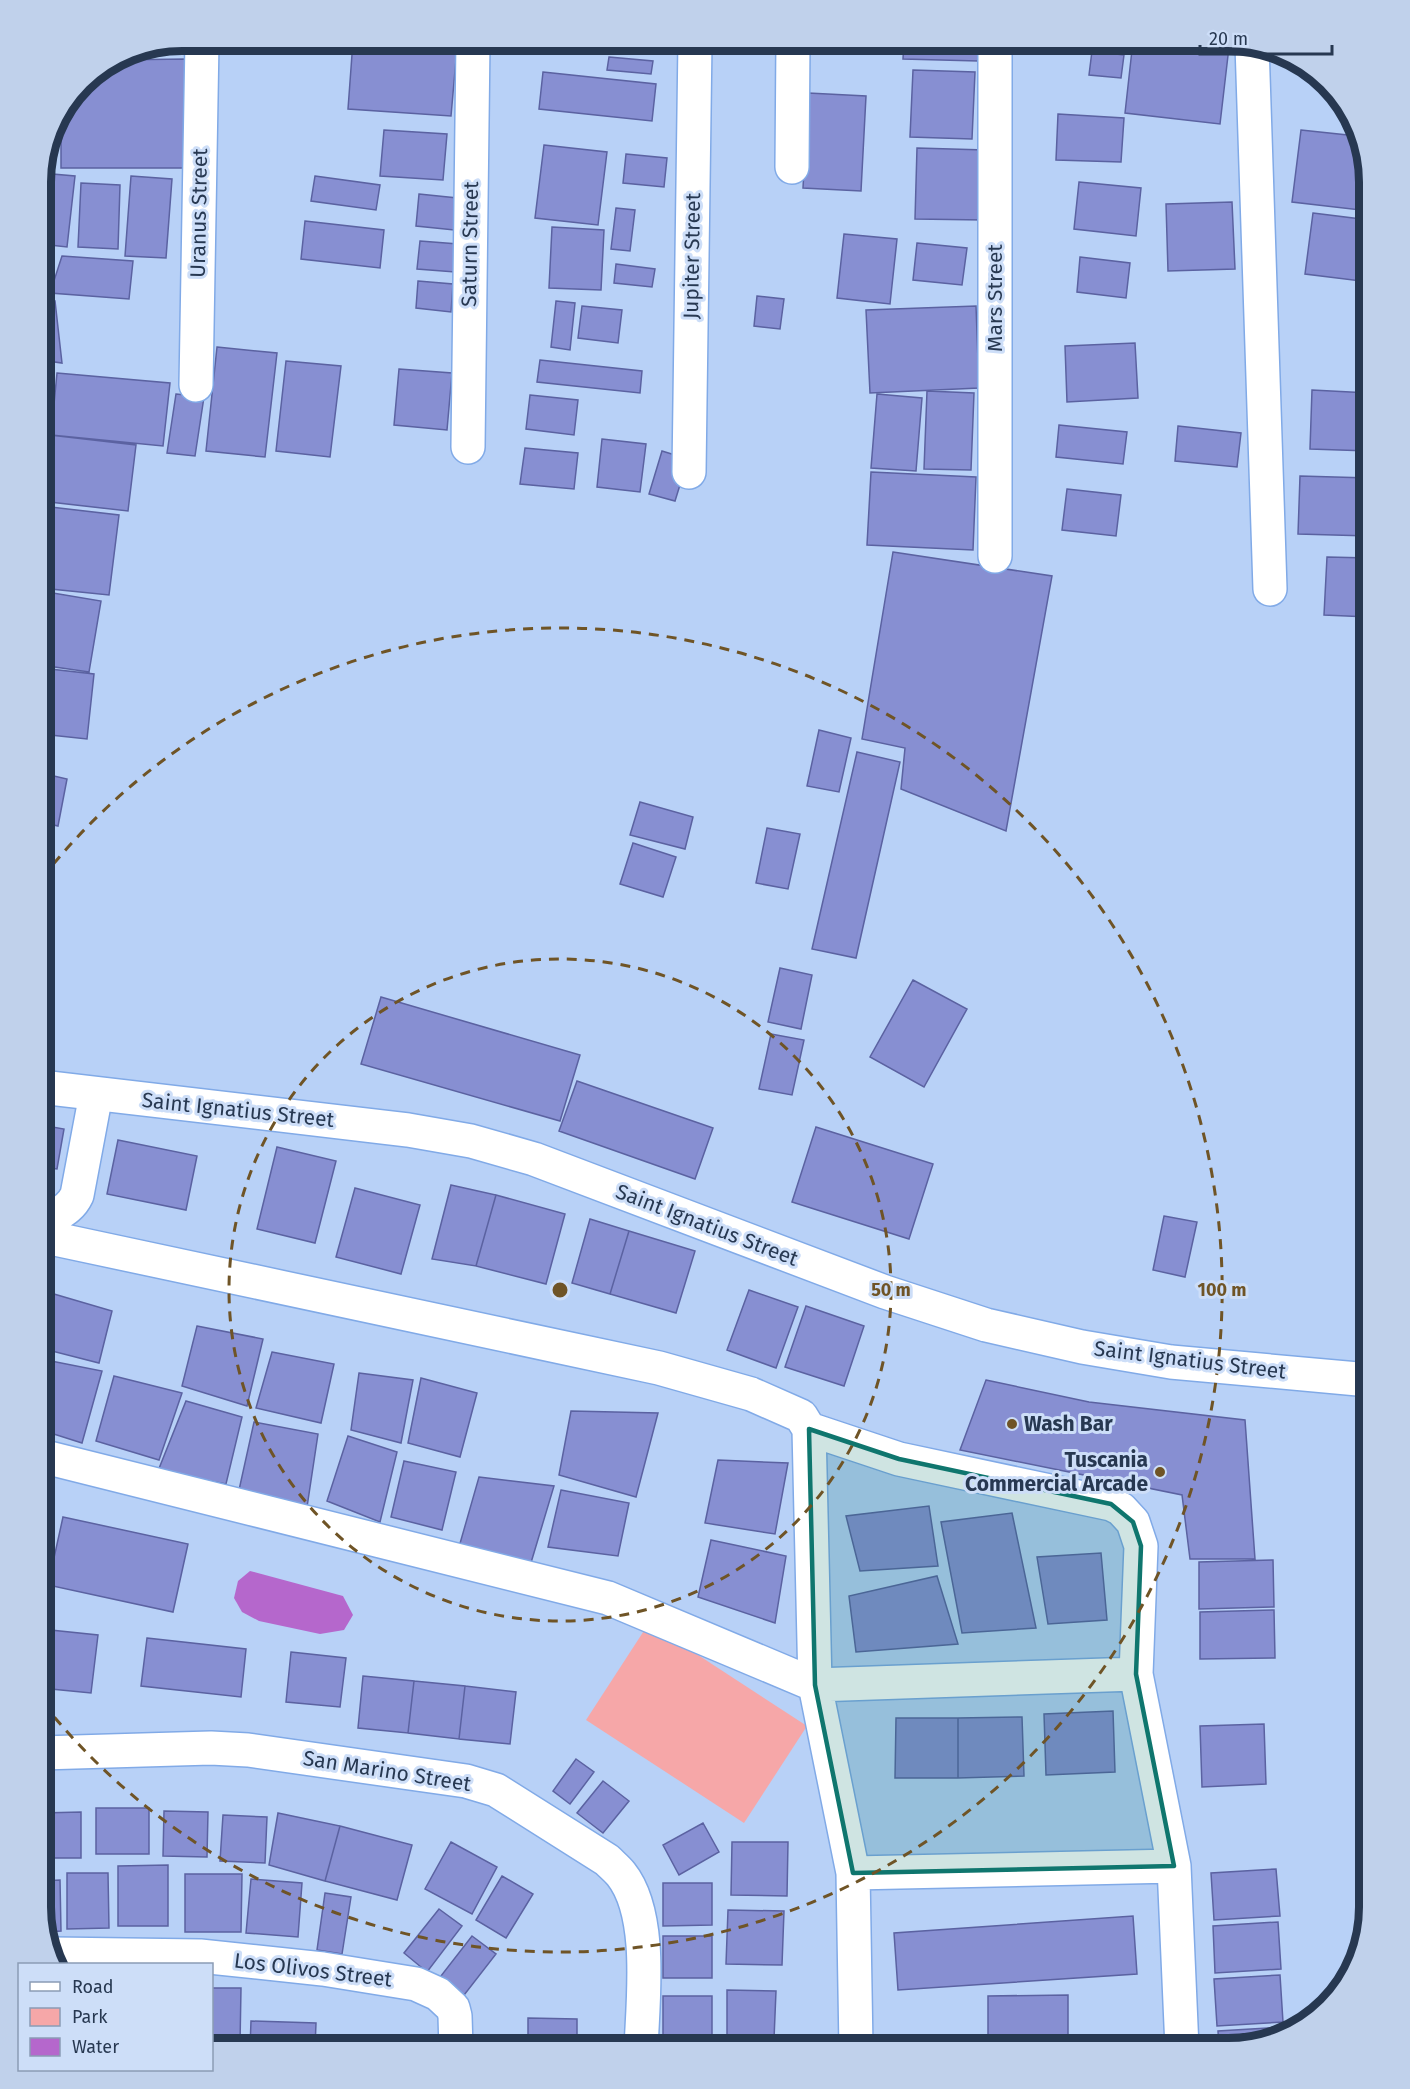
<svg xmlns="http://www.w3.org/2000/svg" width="1410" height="2089" font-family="'Fira Sans',sans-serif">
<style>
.green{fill:#f6a7a8}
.water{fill:#b567cc}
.building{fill:#878fd2;stroke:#5b62a1;stroke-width:1.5}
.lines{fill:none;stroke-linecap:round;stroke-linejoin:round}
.street-casing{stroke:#81aae7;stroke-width:36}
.secondary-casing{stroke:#81aae7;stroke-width:36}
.street{stroke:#fff;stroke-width:33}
.secondary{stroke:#fff;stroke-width:33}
.marked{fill:#0f766e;fill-opacity:0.2;stroke:#0f766e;stroke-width:4.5;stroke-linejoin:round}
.ring{fill:none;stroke:#6f5426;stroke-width:3;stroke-dasharray:10 8}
.poi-dot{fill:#6f5426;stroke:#cddef8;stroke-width:2}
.labels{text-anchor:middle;stroke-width:6;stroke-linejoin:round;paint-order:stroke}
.street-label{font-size:21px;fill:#273851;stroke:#cddef8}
.poi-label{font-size:21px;font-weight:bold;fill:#273851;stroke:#cddef8;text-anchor:start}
.rim{fill:none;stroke:#273851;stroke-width:8}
.centre{fill:#6f5426;stroke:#cddef8;stroke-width:3}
.ring-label{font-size:18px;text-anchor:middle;font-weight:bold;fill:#6f5426;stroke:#cddef8;stroke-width:6;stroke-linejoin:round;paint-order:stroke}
</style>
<rect width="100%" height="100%" fill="#b8d1f7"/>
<!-- green -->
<path class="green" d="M649,1623l158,103 -63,97 -158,-103z"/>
<!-- water -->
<path class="water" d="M250,1571l93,25 10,19 -9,15 -24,4 -61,-13 -17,-9 -8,-14 4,-17z"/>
<!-- building -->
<path class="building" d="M353,41l104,7 -6,68 -103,-7z
M541,41h34v3z
M586,41h42v7l-43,-4z
M904,41h75l-1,20 -75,-2z
M1030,41h63l-1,10 -62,2z
M1133,41h49l47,6 -9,77 -95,-11z
M1092,51l32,4 -3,23 -32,-3z
M609,57l44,4 -2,13 -44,-4z
M185,59v109h-124v-56l21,-30 33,-22z
M913,70l62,2 -3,67 -62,-2z
M543,72l113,12 -4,37 -113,-12z
M808,93l58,3 -5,95 -58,-3z
M1058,114l66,4 -3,44 -65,-2z
M384,130l63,4 -4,46 -63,-4z
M1301,130l56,6 13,46 -1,29 -77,-9z
M544,145l63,7 -9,73 -63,-7z
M917,148l68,2 -1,70 -69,-1z
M626,154l41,4 -3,29 -41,-4z
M41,173l34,3 -8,71 -26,-3z
M131,176l41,3 -6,79 -41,-2z
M315,176l65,9 -4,25 -65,-9z
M1079,182l62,6 -5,48 -62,-7z
M81,183l39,2 -2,64 -40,-2z
M419,194l48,5 -3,32 -48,-5z
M1232,202l3,67 -67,2 -2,-67z
M616,208l19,2 -5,41 -19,-2z
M1313,213l56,7v62l-64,-8z
M305,221l79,9 -4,38 -79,-9z
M552,227l52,3 -3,60 -52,-2z
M844,234l53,5 -7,65 -53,-6z
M420,241l38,3 -3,28 -38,-3z
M917,243l50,5 -5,37 -49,-5z
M62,256l71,5 -4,38 -79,-6z
M1080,257l50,6 -4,35 -49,-6z
M616,264l39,5 -3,18 -38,-4z
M418,281l35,3 -2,28 -35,-4z
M757,296l27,3 -4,30 -26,-3z
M41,299l14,2 7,62 -21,-3z
M556,301l19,2 -5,47 -19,-3z
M582,306l40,4 -4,33 -40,-5z
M976,306l3,82 -109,5 -4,-83z
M1135,343l3,55 -71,4 -2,-56z
M217,347l60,6 -12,104 -59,-6z
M540,360l102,11 -2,22 -103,-11z
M286,361l55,5 -11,91 -54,-6z
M399,369l53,4 -5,57 -53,-5z
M57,373l113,10 -7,63 -112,-11z
M1312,390l57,3v58l-59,-2z
M927,391l47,2 -3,77 -47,-1z
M176,394l28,3 -9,59 -28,-3z
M877,394l45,4 -6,73 -45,-3z
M530,395l48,5 -4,35 -48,-6z
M1059,425l68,7 -4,32 -67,-7z
M1178,426l63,7 -4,34 -62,-6z
M41,434l95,11 -8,66 -87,-10z
M602,439l44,5 -6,48 -43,-5z
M525,448l53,5 -4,36 -54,-5z
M662,451l26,8 -13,42 -26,-7z
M871,472l105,5 -3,73 -106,-5z
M1300,476l69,2v58l-71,-2z
M1067,489l54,6 -5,41 -54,-6z
M42,506l77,9 -10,80 -68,-7z
M893,552l159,24 -46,255 -105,-42 4,-41 -43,-9z
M1327,557l42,1v59l-45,-2z
M41,591l60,10 -12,71 -48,-7z
M41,668l53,6 -7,65 -46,-5z
M819,730l32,8 -12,54 -32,-6z
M857,752l43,10 -44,196 -44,-9z
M41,773l26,6 -9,47 -17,-4z
M640,802l53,15 -8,32 -55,-14z
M767,828l33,6 -12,55 -32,-6z
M41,837l7,2 -7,33z
M633,843l43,14 -13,40 -43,-13z
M780,968l32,7 -11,54 -33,-7z
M913,980l54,29 -43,78 -54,-30z
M381,997l199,58 -20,66 -199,-57z
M771,1034l33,6 -12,55 -33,-6z
M577,1081l136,47 -18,51 -136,-48z
M41,1125l23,4 -7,40 -16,-2z
M816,1127l117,37 -24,75 -117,-37z
M118,1140l79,16 -11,54 -79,-16z
M277,1147l59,14 -21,82 -58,-14z
M451,1185l45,10 -20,71 -44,-7z
M355,1188l65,17 -19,69 -65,-17z
M496,1195l69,19 -19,70 -70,-18z
M1164,1216l33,6 -12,55 -32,-7z
M590,1219l39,12 -19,63 -38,-11z
M629,1231l66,20 -19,62 -66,-19z
M749,1290l49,17 -22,61 -49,-18z
M54,1294l58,17 -13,52 -55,-14z
M806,1306l58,20 -20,60 -59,-19z
M197,1326l66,13 -16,67 -65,-20z
M272,1352l62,12 -13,59 -65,-15z
M41,1359l61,12 -20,72 -41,-13z
M359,1373l54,7 -12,63 -50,-13z
M114,1376l68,17 -23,67 -63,-19z
M421,1378l56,15 -17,64 -52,-14z
M986,1380l103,22 156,18 10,139h-65l-8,-64 -222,-45z
M186,1401l56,16 -16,67 -68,-13z
M571,1411l87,2 -22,84 -77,-22z
M254,1422l64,12 -11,73 -68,-17z
M348,1436l49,16 -17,70 -53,-21z
M718,1460l70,3 -13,71 -70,-11z
M404,1461l52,11 -14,58 -51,-13z
M479,1477l75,9 -24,80 -71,-19z
M561,1490l68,13 -11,53 -70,-9z
M929,1506l9,60 -78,5 -14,-55z
M1012,1513l24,115 -74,5 -21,-111z
M63,1517l125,27 -15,68 -125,-27z
M711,1540l75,16 -11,67 -77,-26z
M1101,1553l6,67 -59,4 -11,-67z
M1273,1560l1,47 -75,2v-47z
M937,1576l21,68 -102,8 -7,-56z
M1274,1610l1,48 -75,1v-47z
M41,1629l57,6 -7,58 -50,-5z
M147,1638l99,11 -5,48 -100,-11z
M291,1652l55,6 -6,49 -54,-5z
M363,1676l51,5 -6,52 -50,-5z
M414,1681l51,5 -6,53 -51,-6z
M465,1686l51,6 -6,52 -51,-5z
M1113,1711l2,61 -69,3 -2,-61z
M1022,1717l2,59 -66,2v-60z
M896,1718h62v60h-63z
M1264,1724l2,60 -64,3 -2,-61z
M576,1759l18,13 -24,32 -17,-13z
M603,1781l26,20 -26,32 -26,-20z
M96,1808h53v46h-53z
M164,1811l44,1 -1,45 -44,-1z
M81,1812v46h-40v-45z
M278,1813l62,13 -15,55 -56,-16z
M223,1815l44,2 -2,46 -45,-2z
M703,1823l16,29 -40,23 -16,-30z
M340,1826l72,19 -15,55 -72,-19z
M451,1842l46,25 -25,47 -47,-25z
M732,1842h56l-1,54 -56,-1z
M168,1865v61h-50v-60z
M1276,1869l4,47 -66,4 -3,-47z
M67,1873h41l1,55 -42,1z
M185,1874h57l-1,58h-56z
M502,1876l31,18 -27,44 -30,-18z
M251,1879l51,4 -4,54 -52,-4z
M60,1880l1,51 -14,1 -7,-25 1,-26z
M663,1883h49v42l-49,1z
M325,1893l26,4 -9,57 -25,-4z
M439,1909l23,17 -35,46 -23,-19z
M728,1910l56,1 -2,54 -56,-1z
M1133,1916l4,58 -239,16 -4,-57z
M1278,1922l3,47 -66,4 -2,-47z
M472,1936l24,18 -35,45 -24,-18z
M663,1936h49v42h-49z
M1280,1975l3,47 -66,4 -3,-47z
M212,1988h29l-1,56 -28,1z
M727,1990l49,1 -2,48 -47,-1z
M1068,1995v53h-80v-52z
M663,1996h49v42h-49z
M528,2018l49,1v29h-49z
M251,2021l65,2 -1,25h-65z
M1283,2027l1,7 -55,14h-10l-1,-17z
M727,2038l47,1v9h-48z
M663,2041h49v7h-49z
M331,2045l50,1v2h-51z"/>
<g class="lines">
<!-- street casing -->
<g class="street-casing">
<path id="street" d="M995,41v515
M1252,45l18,544
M792,167l1,-126
M196,385l6,-344
M468,447l5,-406
M689,472l6,-431
M41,1226c13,-12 28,-14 36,-31l19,-101
M41,1236l618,132 92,26 50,22 8,13 90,30 212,45 10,5 12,13 8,24 -5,128 38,192 -321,7
M809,1429l6,256 321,-11
M41,1456l567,142 207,87 38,188 3,175
M41,1753l170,-5 37,2 218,31 30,9 111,70c5,5 10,9 14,14 32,40 22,125 20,174
M1174,1866l8,182
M53,1954l147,2 123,13 93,15 22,10 15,14 2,8 1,32"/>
</g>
<!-- secondary casing -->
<g class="secondary-casing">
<path id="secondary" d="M41,1087l367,43 63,11 63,18 351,133 101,33 96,22 89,15 198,18"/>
</g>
<!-- street -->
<use href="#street" class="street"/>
<!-- secondary -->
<use href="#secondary" class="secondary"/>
</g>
<!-- marked area -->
<path class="marked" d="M809,1429l90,30 212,45 22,18 8,24 -5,128 38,192 -321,7 -38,-188z"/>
<!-- distance rings -->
<g class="ring">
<circle cx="560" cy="1290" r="331"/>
<path d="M42 878A662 662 0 1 1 42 1702"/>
</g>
<!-- markers -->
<g class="poi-dot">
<circle cx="1012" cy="1424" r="6"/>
<circle cx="1160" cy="1472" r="6"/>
</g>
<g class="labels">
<!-- street labels -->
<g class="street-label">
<text transform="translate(199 213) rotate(-89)" y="7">Uranus Street</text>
<text transform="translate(470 244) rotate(-89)" y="7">Saturn Street</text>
<text transform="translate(692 256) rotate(-89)" y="7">Jupiter Street</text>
<text transform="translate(995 298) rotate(-90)" y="7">Mars Street</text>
<text transform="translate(238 1110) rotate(6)" y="7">Saint Ignatius Street</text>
<text transform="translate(707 1225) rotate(21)" y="7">Saint Ignatius Street</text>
<text transform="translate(1190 1360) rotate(7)" y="7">Saint Ignatius Street</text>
<text transform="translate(387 1771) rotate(9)" y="7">San Marino Street</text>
<text transform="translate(313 1970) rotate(7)" y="7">Los Olivos Street</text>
</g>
<!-- poi labels -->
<g class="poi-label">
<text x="1024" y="1431">Wash Bar</text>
<text x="1148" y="1467" text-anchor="end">Tuscania<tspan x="1148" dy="24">Commercial Arcade</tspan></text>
</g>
</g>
<!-- crop -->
<path d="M0 0H1410V2089H0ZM182 51H1228A131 131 0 0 1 1359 182V1907A131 131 0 0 1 1228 2038H182A131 131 0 0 1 51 1907V182A131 131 0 0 1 182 51Z" fill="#c0d1eb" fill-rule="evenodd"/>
<path class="rim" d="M182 51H1228A131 131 0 0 1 1359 182V1907A131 131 0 0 1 1228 2038H182A131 131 0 0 1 51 1907V182A131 131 0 0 1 182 51Z"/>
<circle cx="560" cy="1290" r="9" class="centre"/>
<g class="ring-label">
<text x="891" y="1296">50 m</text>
<text x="1222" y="1296">100 m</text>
</g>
<!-- legend -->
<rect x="18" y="1963" width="195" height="108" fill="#cddef8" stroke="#8b9cb5" stroke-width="1.5"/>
<rect x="30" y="1982" width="30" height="9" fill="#ffffff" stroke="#8b9cb5" stroke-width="1.5"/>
<text x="72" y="1993" font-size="18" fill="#273851">Road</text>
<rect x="30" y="2008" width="30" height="18" fill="#f6a7a8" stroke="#8b9cb5" stroke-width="1.5"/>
<text x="72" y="2023" font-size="18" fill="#273851">Park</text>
<rect x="30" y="2038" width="30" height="18" fill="#b567cc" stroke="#8b9cb5" stroke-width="1.5"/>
<text x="72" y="2053" font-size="18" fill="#273851">Water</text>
<!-- scale -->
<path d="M1200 45v9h132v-9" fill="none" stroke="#273851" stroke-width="3"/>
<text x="1209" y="45" font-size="18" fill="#273851" stroke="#cddef8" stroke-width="4.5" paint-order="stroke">20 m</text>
</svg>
